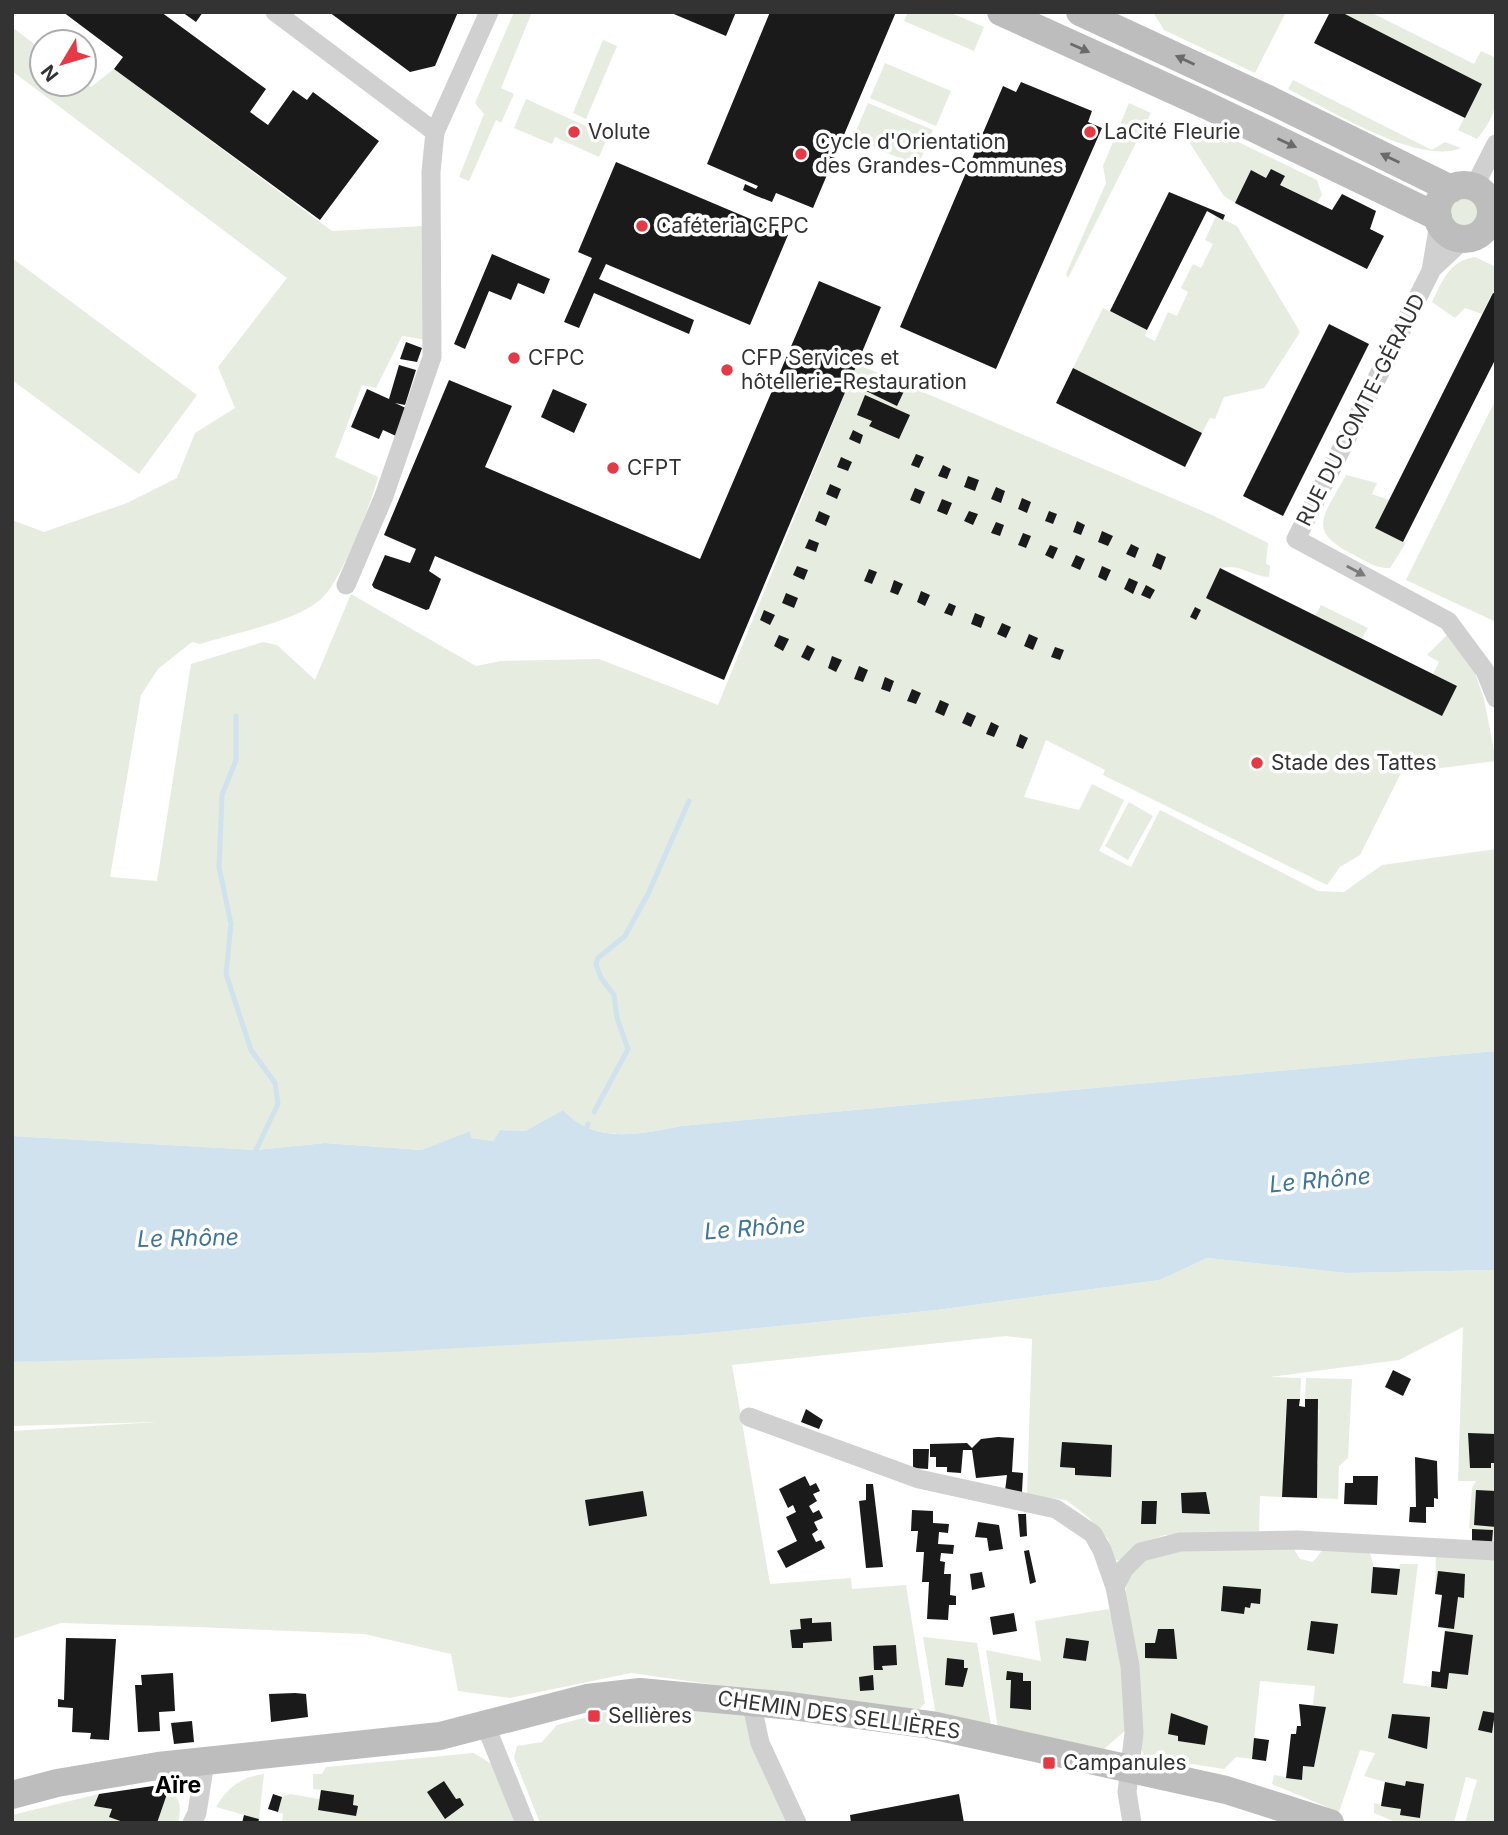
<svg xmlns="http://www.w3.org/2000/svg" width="1508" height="1835" font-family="Inter,sans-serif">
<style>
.green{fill:#e6ecdf}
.water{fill:#cfe2ee}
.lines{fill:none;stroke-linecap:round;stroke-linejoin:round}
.stream{stroke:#cfe2ee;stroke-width:5}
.building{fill:#1a1a1a}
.street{stroke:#d0d0d0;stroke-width:19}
.secondary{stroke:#bdbdbd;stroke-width:28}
.oneway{fill:#6a6a6a}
.oneway2{fill:#7a7a7a}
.poi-dot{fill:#e63946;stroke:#fff;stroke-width:2.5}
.labels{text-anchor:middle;stroke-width:7;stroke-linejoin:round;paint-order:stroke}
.poi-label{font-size:21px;fill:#333;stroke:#fff;text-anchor:start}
.street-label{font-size:21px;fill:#333;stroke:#fff}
.water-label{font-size:23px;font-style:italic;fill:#3f7597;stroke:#fff}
.neighbourhood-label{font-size:23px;font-weight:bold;fill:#000;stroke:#fff}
</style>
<rect width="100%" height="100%" fill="#fff"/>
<!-- green -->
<path class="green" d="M514,12h18l-31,76 13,6 -13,29 -5,-3 -27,61 -10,-4 25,-63 -9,-11z
M908,12h41l35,15 -10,24 -70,-30z
M1153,12h133l-31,61 -91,-43z
M1341,12h29l104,52 7,-13 15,7c0,37 6,51 -19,81l-19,-9 24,-46z
M12,27l30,23v34l42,-2 7,5 23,-18 218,162 91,-5 3,114 -24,-4 -26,52 -14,-3 -27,72 43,20c-7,27 -37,105 -57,122 -26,23 -87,34 -121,45l-8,-2 -34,27 -17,26 -31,182 47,4 34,-217 72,-22 14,3 38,35 36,-86 125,72 25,-5 98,-2 119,46 139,-341 355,151 56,28 -2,21 4,2 -1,11c-21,-2 -26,-13 -49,-9l222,147 15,-29 -24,-12 6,-12 -12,-7 20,-20 28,38 9,26 12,62 -95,12 -41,82 -20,12 -13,18 -224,-110 2,-5 -59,-30 -22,57 55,13 13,-26 32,16 -25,51 32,16 29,-57 158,81 26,1 38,-27 114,-16v202l-815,75c-41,8 -86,19 -118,-16l-38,21 -25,-1 -7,11 -23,-3v-7l-47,19 -98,-7 -69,7 -244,-14v-616l32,12 83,-29 50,-25 18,-45 40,-25 -17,-41 69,-89 -275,-207z
M603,40l14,6 -31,73 -13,-6z
M885,63l66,28 -15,35 -66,-28z
M1293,80l139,70 13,-8 16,6c-42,18 -132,-39 -173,-59z
M526,99l82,37 -9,21 -44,-20 -3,7 -38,-16z
M868,103l65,27 -15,36 -65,-28z
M1129,103l22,10 -83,165 -2,-4 40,-91 -3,-17z
M1192,126l15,1 110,53 5,15 -5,8 -66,-33 -16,33 -11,-7 -40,-62 6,3z
M1447 213a17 17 0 1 1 34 0a17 17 0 1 1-34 0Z
M1216,216l21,10 63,106 -36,56 -40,9 -9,22 -5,-1 -8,15 -129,-65 30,-60 44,22 -2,6 10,5 13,-29 9,4 11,-24 -7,-4 12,-24 8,4 12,-24 -8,-4z
M1475,257l21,10v27l-4,-1 -10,21 -17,-6 -10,10 -23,-16c11,-22 17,-41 43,-45z
M12,258l185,137 -58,79 -127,-94z
M1496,399v223l-90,-42z
M1346,475l31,8 -5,11 17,6 -14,28 31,15 -16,25c-13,1 -24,-7 -36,-13 -50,-25 -29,-40 -8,-80z
M1321,605l47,23 -6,10 -47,-22z
M1129,802l24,14 -25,44 -23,-14z
M1207,1258l139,15 150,-3v274l-24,-1v-14l-3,-1 3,-40 4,-7h-18l5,-154 -64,33 -129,17 31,1 -1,21h-13l-4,65h2l-3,33 -22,-1 -1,35 -94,4 -25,8 -19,17h-8l-5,-21 -20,-22 -22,-17 -39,-5 5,-156 -26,-3 -274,29 38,219 81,-6 1,11 54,-4 19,118 -9,10 -285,-40 -121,25 -52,-7 -7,-37 -87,-20 -167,-7 -136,-4 -49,16v-208l146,-9 -146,4v-64l687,-28 238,-24 223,-30z
M1306,1378l46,1 -4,79 -9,8 -1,33 -21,-1 -2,-33 3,-1 -2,-24 3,-30 -14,-11z
M1292,1546l8,13 13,3 11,-14 45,2 5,17 25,2 1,-5h18l-15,119 44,6 2,-16 19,2 5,-40 -28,-4 1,-3 8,1 3,-32 -22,-3 1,-40 60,4v265h-31l12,-43 -11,-3 -12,46h-56l-24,-10v-10l7,2 4,-23 -21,-6 11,-23 -15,-3 -21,62 -67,-28 2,-9 28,5 1,-14 11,1 12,-60 -13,-2 2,-19 -55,-5 -8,78 -16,-2 -12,12 -52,-8 -9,-9 -5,8 -14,-5 -4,-9c-1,-32 0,-66 -4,-98 -3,-20 -16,-43 -9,-64 6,-20 20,-27 39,-33z
M1109,1609l10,35 8,85 -24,21 -105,-22 -12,-78 55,11 -6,-40z
M923,1637l54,6 14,83 -55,-10z
M635,1704l111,7 45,112h-251l-26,-65 3,-12 25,-4 15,-17z
M474,1753l19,12 24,58h-235l1,-9 -5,-2 4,-15 8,-3 29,5 2,-9 -8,-1v-15h9l4,-7z
M264,1774l-5,45 -43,-12c13,-21 24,-29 48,-33z
M168,1791c14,6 13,18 10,31l-21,1z
M99,1794l-4,12 17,3 -3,8 17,6h-114v-8z"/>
<!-- water -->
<path class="water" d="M1496,1051v219l-150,3 -139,-15 -47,22 -223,30 -238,24 -309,18 -378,10v-226l244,14 69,-7 97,7 48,-19 1,7 22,3 7,-11 25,1 38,-21c32,35 77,24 118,16z"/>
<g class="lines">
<!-- stream -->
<path class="stream" d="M236,716v44l-14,35 -3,72 12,57 -5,50 25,76 24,33 3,21 -22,46
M594,1112l34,-63 -11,-31 -3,-23 -13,-17 -5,-14 2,-6 27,-22 23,-42 41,-93
M587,1127l1,-3"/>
</g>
<!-- building -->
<path class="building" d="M63,12h98l105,77 -16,23 18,13 25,-35 14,10 6,-8 66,49 -59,79 -206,-151 9,-12z
M182,12h21l-7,10z
M329,12h129l-23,54 -25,6z
M669,12h67l-10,24z
M770,12h126l-83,196 -37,-15 -4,9 -18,-7 -11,-5 2,-6 11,5 2,-3 -51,-22z
M1330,12h11l141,72 -17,34 -151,-75z
M1021,82l71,29 -4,11 14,6 -106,241 -96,-42 103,-241 13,6z
M616,162l172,73 -38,90 -144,-61 -7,15 95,41 -5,14 -95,-41 -15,35 -15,-6 28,-64 -14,-6z
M1271,169l14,7 -5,9 52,25 10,-16 34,17 -6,18 14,7 -17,33 -132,-66 16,-33 15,8z
M1169,192l56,23 -2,5 -16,-9 -60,119 -37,-19z
M492,254l58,25 -6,15 -26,-11 -7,17 -22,-9 -24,58 -11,-5z
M819,281l62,26 -157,373 -289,-124 -6,15 12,8 -12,30 -3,1 -52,-22 -2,-3 13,-30 25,8 6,-14 -32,-14 65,-155 63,26 -27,61 215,92z
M1493,293l3,1v64l-93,184 -28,-14z
M1329,324l40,20 -86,172 -40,-20z
M406,342l16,6 -5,14 -17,-3z
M399,365l17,5 -11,35 -10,-2 13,6 -12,27 -13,-6 -4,9 -28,-12 16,-38 22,10z
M1073,368l129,65 -17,34 -129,-64z
M873,374l32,15 -8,17 -31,-15z
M553,389l34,15 -13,29 -33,-16z
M865,395l45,20 -11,24 -30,-13 3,-5 -15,-6z
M853,430l10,5 -3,9 -11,-5z
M916,454l8,3 -5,11 -8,-3z
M841,457l11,5 -4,9 -11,-4z
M943,465l8,4 -4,10 -9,-3z
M968,476l11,4 -4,11 -11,-4z
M830,484l11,5 -4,10 -11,-5z
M996,487l9,4 -4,12 -10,-4z
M915,488l10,4 -5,12 -10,-4z
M1022,498l9,4 -4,11 -9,-4z
M942,499l10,4 -5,12 -10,-4z
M819,511l11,5 -4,10 -11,-5z
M969,511l9,3 -5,11 -9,-4z
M1049,511l8,3 -4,10 -8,-3z
M1077,521l8,4 -4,10 -8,-3z
M996,522l8,3 -4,11 -9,-3z
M1102,531l11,5 -5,10 -10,-4z
M1023,533l8,3 -5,12 -8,-3z
M809,539l10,4 -3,9 -11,-4z
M1131,544l8,4 -4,10 -9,-4z
M1050,545l8,3 -5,11 -8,-4z
M1157,553l9,4 -5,13 -9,-4z
M1076,555l9,4 -5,11 -9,-4z
M797,566l11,4 -4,10 -11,-5z
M1102,566l9,4 -5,11 -8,-4z
M1220,568l237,118 -15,30 -236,-118z
M869,569l8,3 -5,12 -8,-3z
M1129,578l9,4 -5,12 -9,-5z
M894,580l9,4 -5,11 -8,-3z
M1146,585l9,5 -5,9 -9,-4z
M921,591l9,4 -5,11 -8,-4z
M786,593l12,5 -4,10 -12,-5z
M949,603l7,3 -4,10 -8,-3z
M1195,607l6,3 -5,10 -6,-3z
M764,610l11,5 -5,10 -10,-5z
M975,613l10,4 -4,11 -10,-4z
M1002,623l9,4 -5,11 -9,-4z
M1029,634l9,4 -5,12 -9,-4z
M779,635l10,4 -6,12 -9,-5z
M807,645l8,4 -6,12 -8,-4z
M1055,647l9,3 -4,10 -9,-3z
M832,656l10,4 -6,12 -8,-4z
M859,666l9,4 -5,12 -9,-3z
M885,677l9,4 -4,11 -9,-3z
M912,689l9,4 -5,11 -9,-3z
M940,700l9,4 -5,12 -9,-4z
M967,712l9,4 -5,11 -9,-4z
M991,722l8,4 -5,11 -8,-3z
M1020,734l8,4 -5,11 -7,-3z
M1393,1370l18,9 -8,17 -18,-9z
M1287,1399h13l-1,7 6,1v-8h13l-1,99 -35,-1z
M806,1409l17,11 -4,9 -18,-7z
M1468,1433l28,1v29h-5v5h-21z
M998,1437l16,1 -2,34 11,1 -1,19 -17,-1 2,-16 -31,3 -4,-28h-9l-2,23 -14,-1v-5h-11v-10h-6v-13l37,-1 5,5 9,-9z
M1062,1442l50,3 -1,32 -36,-2v-7l-15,-1z
M913,1449h16l-1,20 -15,-1z
M1415,1457l22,4 1,38 -4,-1v9h-8v16l-17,-1 1,-15h6z
M805,1476l5,10 6,-3 4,8 -7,3 4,7 -8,5 4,7 6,-3 4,8 -9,4 4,8 -6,4 4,8 5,-2 4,8 -39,20 -9,-17 20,-10 -11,-24 10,-5 -3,-7 -5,3 -9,-19z
M1353,1476h25l-1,29 -33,-1 1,-21h8z
M866,1484h7l10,83 -17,1 -7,-67 7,-1z
M1476,1490l20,1v36l-22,-2z
M643,1491l4,25 -58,10 -4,-26z
M1206,1492l4,22 -28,-1 -1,-20z
M1142,1501h15l-1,23h-15z
M912,1510l21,1v12l16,1 -1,9 -9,-1 -1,12 16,1 -1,9 -12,-1 -1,8 5,1 -1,12h7l-1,21 6,1v9h-7l-1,15 -21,-1 2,-37h-7l2,-30h-8l2,-21h-7z
M1018,1514h8l1,22 -7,1z
M978,1522l21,3 4,24 -14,2 -2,-13 -12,-1z
M1472,1529l21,1 -1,12 -20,-1z
M1029,1550l7,32 -6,2 -6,-33z
M1373,1567l27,2 -3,26 -26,-2z
M1438,1571l27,3 -1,24 -6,-1 -4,32 -16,-2 4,-32 -7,-1z
M982,1572l3,15 -13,3 -2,-16z
M1223,1586l38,3 -1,15 -9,-1 -1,5 -5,-1 -1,7 -23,-3z
M1014,1613l3,18 -24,4 -3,-18z
M812,1618v5l19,-1 1,19 -29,2v5h-11l-2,-18 11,-1 -1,-10z
M1311,1621l27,3 -4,30 -27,-4z
M1158,1629h16l3,30 -32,-1v-15h10z
M1445,1631l28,4 -5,40 -19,-2 -2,16 -16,-2 1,-16 8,1z
M66,1638l50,1 -7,101 -19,-1 1,-6 -19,-1 1,-24 -15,-1v-8l6,1z
M1066,1638l23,3 -3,20 -23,-3z
M896,1645l1,20 -15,1 1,4h-9l-1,-24z
M947,1658l17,2v8h4l-5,19 -18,-2z
M1007,1671l16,2v8h8v29l-21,-2 1,-28h-5z
M173,1673l2,38 -16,1 1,19 -22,1 -3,-47h7l-1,-10z
M873,1675l1,15 -14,1 -1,-14z
M295,1693l11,1 2,23 -37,5 -2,-28z
M1299,1704l27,3 -12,60 -11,-1 -1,14 -16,-2 5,-44h5l1,-8h4z
M1483,1711l12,2 -3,20 -14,-3z
M1171,1713l37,13 -3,19 -27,-4v-5l-10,-2z
M1392,1714l38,3 -3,32 -39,-11z
M192,1721l2,21 -20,2 -3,-21z
M1254,1738l15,2 -3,21 -14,-2z
M444,1781l12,18 4,-1 4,7 -19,14 -18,-27z
M1406,1781l18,3 -4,34 -20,-3 1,-6 -20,-3 4,-24 20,4z
M153,1786l15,5 -11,32h-31l-17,-6 3,-8 -18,-3 5,-12z
M321,1790l33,5 -1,10 5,1 -2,10 -38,-6z
M273,1794l9,3 -4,15 -10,-3z
M959,1794l5,29h-113l-1,-8z
M244,1815l15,4 -1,4h-16z"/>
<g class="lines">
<!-- street -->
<path class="street" d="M275,12l160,120 54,-120
M1474,187l22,-43
M1439,223l-8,48 -135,268 152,82 37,50 11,27
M1434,267l30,-28
M346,585l38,-89 48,-139 -1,-185 4,-40
M749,1417l170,62 137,30 37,25 9,16 13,37
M751,1701l9,42 37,80
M485,1724l40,99
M192,1823l5,-10 8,-51
M1132,1823l-5,-31 7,-59 -4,-67 -15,-79 9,-18 17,-17 39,-10 118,-2 198,11"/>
<!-- secondary -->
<path class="secondary" d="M1001,12l205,93 232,112
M1080,12l190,88 181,89
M1437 212a27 27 0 1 1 54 0a27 27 0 1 1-54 0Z
M12,1795l45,-12 101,-17 282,-30 147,-38 53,-6 151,14 140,19 295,65 104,33"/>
</g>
<!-- one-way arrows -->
<defs><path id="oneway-solid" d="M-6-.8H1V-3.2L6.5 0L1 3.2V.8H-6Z" transform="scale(1.75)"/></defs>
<g class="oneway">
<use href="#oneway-solid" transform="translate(1080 48) rotate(24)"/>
<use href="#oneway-solid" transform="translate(1185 60) rotate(-155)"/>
<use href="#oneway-solid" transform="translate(1287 143) rotate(25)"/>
<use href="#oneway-solid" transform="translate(1390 158) rotate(-154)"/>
</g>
<use class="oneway2" href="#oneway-solid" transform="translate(1356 571) rotate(28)"/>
<!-- markers -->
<g class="poi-dot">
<circle cx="574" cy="132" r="7"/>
<circle cx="1090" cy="132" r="7"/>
<circle cx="801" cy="154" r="7"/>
<circle cx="642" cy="226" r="7"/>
<circle cx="514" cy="358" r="7"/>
<circle cx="727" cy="370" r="7"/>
<circle cx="613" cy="468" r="7"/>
<circle cx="1257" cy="763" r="7"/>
<rect x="587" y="1709" width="14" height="14" rx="3.5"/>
<rect x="1042" y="1756" width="14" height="14" rx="3.5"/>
</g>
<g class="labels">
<!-- poi labels -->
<g class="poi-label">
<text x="588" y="139">Volute</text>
<text x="1104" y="139">LaCité Fleurie</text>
<text x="815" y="149">Cycle d'Orientation<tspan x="815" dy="24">des Grandes-Communes</tspan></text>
<text x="656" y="233">Caféteria CFPC</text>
<text x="528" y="365">CFPC</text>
<text x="741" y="365">CFP Services et<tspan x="741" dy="24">hôtellerie-Restauration</tspan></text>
<text x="627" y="475">CFPT</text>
<text x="1271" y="770">Stade des Tattes</text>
<text x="608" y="1723">Sellières</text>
<text x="1063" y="1770">Campanules</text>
</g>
<!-- street labels -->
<g class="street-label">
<text transform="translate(1361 410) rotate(-63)" y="7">RUE DU COMTE-GÉRAUD</text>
<text transform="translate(839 1715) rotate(8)" y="7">CHEMIN DES SELLIÈRES</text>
</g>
<!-- water labels -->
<g class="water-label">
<text transform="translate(1320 1180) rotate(-5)" y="8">Le Rhône</text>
<text transform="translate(755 1228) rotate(-4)" y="8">Le Rhône</text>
<text transform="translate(188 1238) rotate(-1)" y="8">Le Rhône</text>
</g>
<!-- neighbourhood labels -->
<g class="neighbourhood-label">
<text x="178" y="1793">Aïre</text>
</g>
</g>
<!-- border -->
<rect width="1508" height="1835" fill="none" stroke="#333333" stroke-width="28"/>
<!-- north arrow -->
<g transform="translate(63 63) rotate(232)"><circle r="33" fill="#ffffff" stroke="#adadad" stroke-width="2"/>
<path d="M0-5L12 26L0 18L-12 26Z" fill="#e63946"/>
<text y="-10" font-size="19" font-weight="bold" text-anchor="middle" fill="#333333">N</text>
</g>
</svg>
